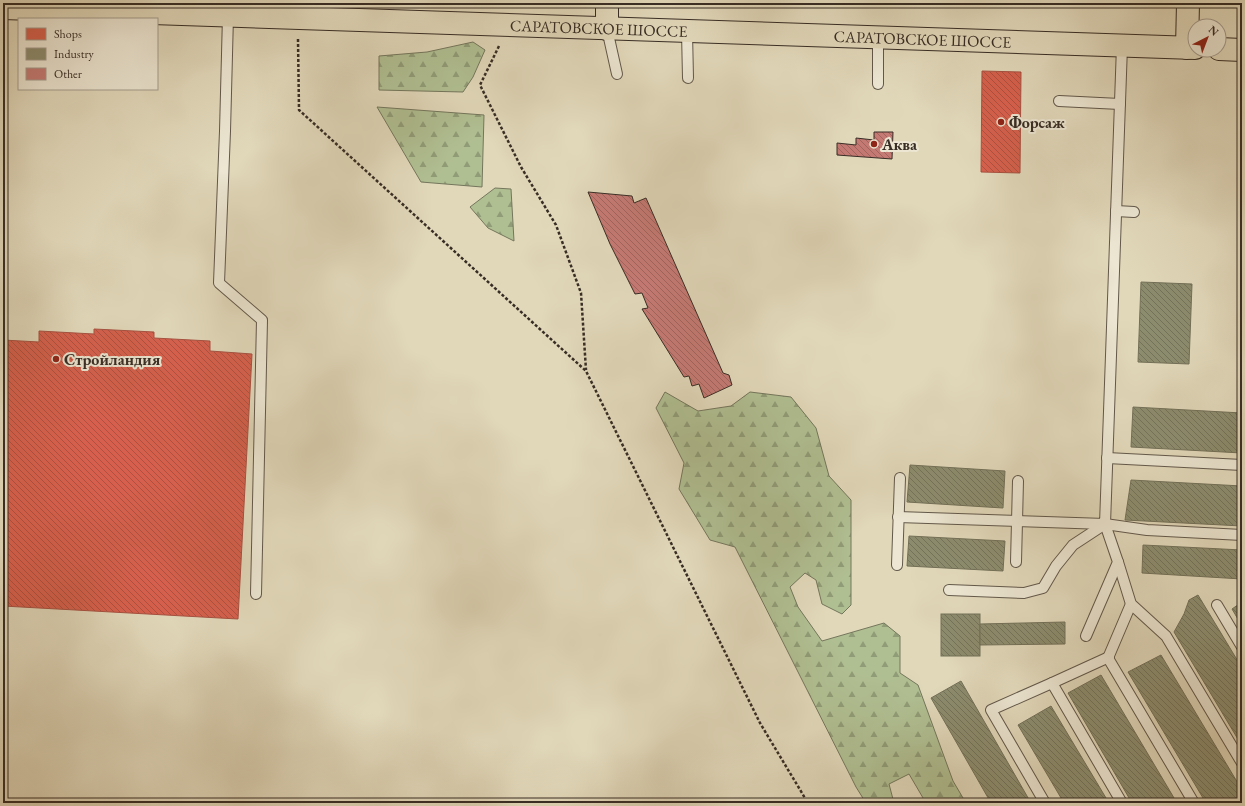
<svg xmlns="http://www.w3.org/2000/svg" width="1245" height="806" font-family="'EB Garamond',serif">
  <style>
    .forest { fill: url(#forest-firs); stroke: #74765c }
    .shops { fill: url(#shops-back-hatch); stroke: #a75141 }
    .industry { fill: url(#industry-back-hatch); stroke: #737058 }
    .building { fill: url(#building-back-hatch); stroke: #382d25 }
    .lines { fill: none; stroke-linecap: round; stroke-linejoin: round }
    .service-casing { stroke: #62584a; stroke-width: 12 }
    .primary-casing { stroke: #382d25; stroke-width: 24 }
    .path { stroke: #382d25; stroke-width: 2.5; stroke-dasharray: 3 2; stroke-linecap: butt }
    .service { stroke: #ece6d2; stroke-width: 10 }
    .primary { stroke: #e1d8ba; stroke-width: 22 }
    .poi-dot { fill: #8f2418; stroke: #ece6d2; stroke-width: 1.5 }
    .labels { text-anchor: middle; stroke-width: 4; stroke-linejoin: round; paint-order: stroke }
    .street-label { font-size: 16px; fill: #382d25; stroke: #ece6d2 }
    .poi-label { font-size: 16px; font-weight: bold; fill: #382d25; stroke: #ece6d2; text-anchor: start }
  </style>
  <defs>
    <pattern id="forest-firs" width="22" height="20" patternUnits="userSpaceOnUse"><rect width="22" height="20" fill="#b0bf92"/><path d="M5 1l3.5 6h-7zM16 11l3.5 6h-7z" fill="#909c77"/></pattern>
    <pattern id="shops-back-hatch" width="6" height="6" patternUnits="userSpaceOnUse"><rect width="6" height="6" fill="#d6604d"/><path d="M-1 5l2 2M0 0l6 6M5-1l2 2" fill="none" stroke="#af5040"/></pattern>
    <pattern id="industry-back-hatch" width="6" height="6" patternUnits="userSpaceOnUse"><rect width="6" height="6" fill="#8c8c6e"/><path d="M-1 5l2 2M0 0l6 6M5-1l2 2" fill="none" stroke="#73735a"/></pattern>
    <pattern id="building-back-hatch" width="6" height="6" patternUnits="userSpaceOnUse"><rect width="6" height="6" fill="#c57a74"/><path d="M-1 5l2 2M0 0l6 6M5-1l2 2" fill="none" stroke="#a1645f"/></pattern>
  </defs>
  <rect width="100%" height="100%" fill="#e1d8ba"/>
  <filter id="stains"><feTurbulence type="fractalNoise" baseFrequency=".005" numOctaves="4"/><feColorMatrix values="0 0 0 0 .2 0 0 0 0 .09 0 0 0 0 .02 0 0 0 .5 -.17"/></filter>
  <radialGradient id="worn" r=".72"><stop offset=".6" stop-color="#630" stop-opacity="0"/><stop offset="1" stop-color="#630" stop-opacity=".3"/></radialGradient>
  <g class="forest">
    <polygon points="473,42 485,50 473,77 463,92 379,90 379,56 427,52"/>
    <polygon points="377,107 484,115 482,187 421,182"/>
    <polygon points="495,188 511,189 514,241 488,228 470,207"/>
    <polygon points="665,392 698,411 731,406 750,392 791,397 816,428 829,476 851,500 851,605 842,614 822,604 816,580 805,573 790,587 798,607 822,641 884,623 900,636 900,673 918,685 953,781 966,803 926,803 909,774 889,784 894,803 866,803 856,787 735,547 710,540 679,489 684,463 656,408"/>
  </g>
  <g class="shops">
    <polygon points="982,71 1021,72 1020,173 981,172"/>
    <polygon points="94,329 154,332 154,338 210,341 210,351 252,354 238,619 3,606 3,340 39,342 39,331 94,334"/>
  </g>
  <g class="industry">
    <polygon points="1141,282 1192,284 1189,364 1138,362"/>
    <polygon points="1133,407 1242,413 1242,453 1131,447"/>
    <polygon points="910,465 1005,471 1003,508 907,502"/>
    <polygon points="1131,480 1242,486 1242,526 1125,520"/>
    <polygon points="909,536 1005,541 1003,571 907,566"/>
    <polygon points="1143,545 1242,550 1242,579 1142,573"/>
    <polygon points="1198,595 1242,668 1242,746 1174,632 1184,614 1189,600"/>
    <polygon points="1242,602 1242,626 1232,609"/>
    <rect x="941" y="614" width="39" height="42"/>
    <polygon points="1065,622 1065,644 980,645 980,624"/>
    <polygon points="1161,655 1242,790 1242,803 1206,803 1128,672"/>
    <polygon points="1101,675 1177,803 1132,803 1068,693"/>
    <polygon points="961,681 1031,803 991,803 931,698"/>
    <polygon points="1051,706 1109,803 1064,803 1018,725"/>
  </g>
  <g class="building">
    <polygon points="874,132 893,132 892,159 837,155 837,143 856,145 856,138 874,140"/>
    <polygon points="588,192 632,196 634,203 646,198 723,373 729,375 732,385 704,398 699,384 692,386 689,376 684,377 642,309 648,308 642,293 635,294 610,244"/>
  </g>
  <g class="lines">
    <defs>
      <g id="service">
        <polyline points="228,16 225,131 219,283 262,320 256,594"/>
        <polyline points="607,29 617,74"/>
        <polyline points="687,32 688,78"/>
        <polyline points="878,38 878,84"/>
        <polyline points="1059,101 1120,104"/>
        <polyline points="1116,211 1134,212"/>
        <polyline points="1107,458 1242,465"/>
        <polyline points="898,517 1105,524 1122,46"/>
        <polyline points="1016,562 1018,481"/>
        <polyline points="1118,562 1131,604 1166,636 1242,763"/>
        <polyline points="897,565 900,478"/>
        <polyline points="949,590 1024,593 1043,588 1056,566 1073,545 1105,524 1147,530 1242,535"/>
        <polyline points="1131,604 1108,658 1194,803"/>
        <polyline points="1217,605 1242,647"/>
        <polyline points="1086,636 1118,562 1105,524"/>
        <polyline points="1109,657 1052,683 1122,803"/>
        <polyline points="1045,803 991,710 1052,683"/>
      </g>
      <g id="primary">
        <path id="s1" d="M 3,8 L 1195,48"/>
        <polyline points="607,29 607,3"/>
        <polyline points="1187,48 1188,3"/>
        <polyline points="1219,49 1242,50"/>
      </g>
    </defs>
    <use href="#service" class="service-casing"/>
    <use href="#primary" class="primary-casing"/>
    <g class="path">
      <polyline points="298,39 299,110 586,371 760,723 808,803"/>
      <polyline points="499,46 480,85 521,167 556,225 581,293 586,370"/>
    </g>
    <use href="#service" class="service"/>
    <use href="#primary" class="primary"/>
  </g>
  <g class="poi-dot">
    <circle cx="1001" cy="122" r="4"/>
    <circle cx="874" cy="144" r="4"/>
    <circle cx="56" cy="359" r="4"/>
  </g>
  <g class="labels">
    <g class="street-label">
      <text dy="6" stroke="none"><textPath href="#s1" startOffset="596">САРАТОВСКОЕ ШОССЕ</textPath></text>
      <text dy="6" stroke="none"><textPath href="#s1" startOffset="920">САРАТОВСКОЕ ШОССЕ</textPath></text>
    </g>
    <g class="poi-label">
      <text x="1009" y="128">Форсаж</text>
      <text x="882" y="150">Аква</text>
      <text x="64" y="365">Стройландия</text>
    </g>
  </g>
  <rect width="1245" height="806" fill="none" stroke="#e1d8ba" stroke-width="16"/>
  <rect x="4" y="4" width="1237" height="798" fill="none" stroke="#382d25" stroke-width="2"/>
  <rect x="8" y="8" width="1229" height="790" fill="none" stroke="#382d25"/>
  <rect x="18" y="18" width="140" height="72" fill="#ece6d2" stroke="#a49c8d"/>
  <rect x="26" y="28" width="20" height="12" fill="#d6604d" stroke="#a49c8d"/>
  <text x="54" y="38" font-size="12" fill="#382d25">Shops</text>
  <rect x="26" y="48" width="20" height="12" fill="#8c8c6e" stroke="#a49c8d"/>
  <text x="54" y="58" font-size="12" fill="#382d25">Industry</text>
  <rect x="26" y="68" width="20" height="12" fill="#c57a74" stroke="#a49c8d"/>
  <text x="54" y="78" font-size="12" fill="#382d25">Other</text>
  <g transform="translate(1207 38) rotate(42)"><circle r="19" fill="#ece6d2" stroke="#a49c8d"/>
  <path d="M0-3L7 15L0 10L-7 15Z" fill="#8f2418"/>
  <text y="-6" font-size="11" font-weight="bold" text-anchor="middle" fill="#382d25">N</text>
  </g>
  <rect width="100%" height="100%" filter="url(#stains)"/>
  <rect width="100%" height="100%" fill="url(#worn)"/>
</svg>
